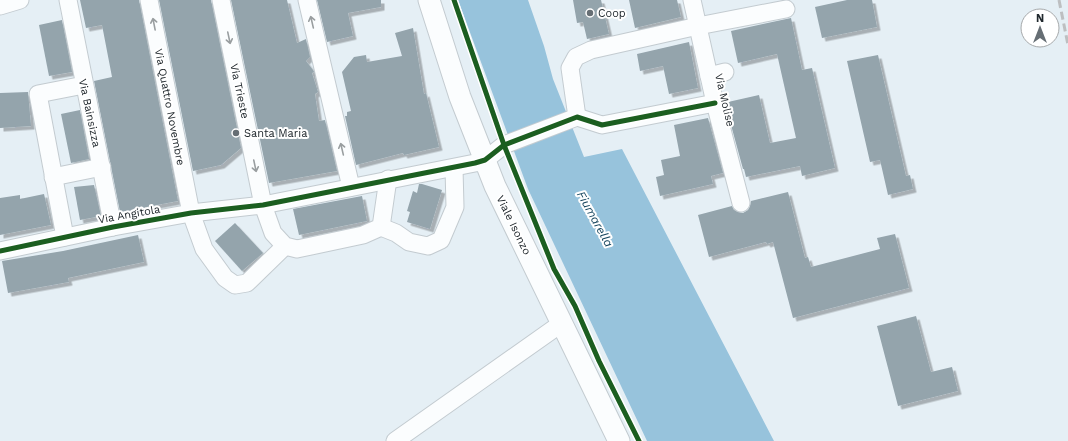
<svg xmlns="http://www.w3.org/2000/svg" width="1068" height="441" font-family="'Work Sans',sans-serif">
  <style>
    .water { fill: #97c3dc }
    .building { fill: #94a4ac; filter: url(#shadow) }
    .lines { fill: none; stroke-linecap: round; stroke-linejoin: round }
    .minor-casing { stroke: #c3cbd0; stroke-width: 19 }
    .tertiary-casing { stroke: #c3cbd0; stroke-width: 23 }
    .minor { stroke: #fbfdfe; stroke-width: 17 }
    .tertiary { stroke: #fbfdfe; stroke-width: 21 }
    .rail { stroke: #bdbfc1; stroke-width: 3; stroke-dasharray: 8 4; stroke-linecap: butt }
    .cycleway-casing { stroke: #fff; stroke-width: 8 }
    .cycleway { stroke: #1b5e20; stroke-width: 5 }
    .oneway { stroke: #999ea0 }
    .poi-dot { fill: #666e74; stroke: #fff; stroke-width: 1.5 }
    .labels { text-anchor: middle; stroke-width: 4; stroke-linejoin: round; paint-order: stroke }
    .poi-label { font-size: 11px; fill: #21292e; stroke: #fff; text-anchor: start }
    .street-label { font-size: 11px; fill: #21292e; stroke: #fff }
    .water-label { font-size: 12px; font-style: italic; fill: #194860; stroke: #fff }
  </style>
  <defs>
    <filter id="shadow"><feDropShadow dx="3.5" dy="3.5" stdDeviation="0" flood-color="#0004"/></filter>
  </defs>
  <rect width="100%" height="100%" fill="#e5eff5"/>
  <polygon class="water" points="458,0 528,0 544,46 553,79 584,157 622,149 774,441 647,441 528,189"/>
  <g class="building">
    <polygon points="80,0 139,0 178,201 120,212 94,81 112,77 102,25 86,28"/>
    <polygon points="159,0 211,0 241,148 221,165 193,171"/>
    <polygon points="231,0 287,0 297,43 306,39 310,57 306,61 313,70 314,72 312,73 318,92 315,94 319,121 325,120 337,171 269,183"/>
    <polygon points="317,0 381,0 381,7 348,13 353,36 327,42"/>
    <polygon points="573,0 601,0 609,34 587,39 583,22 577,23"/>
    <polygon points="629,0 677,0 681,17 635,28"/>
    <polygon points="847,0 872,0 877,27 822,38 815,7"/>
    <polygon points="791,18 802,70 812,68 835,168 802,176 800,166 746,177 744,169 743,169 728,114 730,113 728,102 759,95 770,143 796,138 777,54 738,63 731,31"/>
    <polygon points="62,20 72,72 49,76 39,25"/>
    <polygon points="413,28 424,94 426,93 439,147 404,155 403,153 356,165 345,116 347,116 347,112 351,111 342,72 354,57 366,55 367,62 402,56 395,33"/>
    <polygon points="689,42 698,88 669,94 663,66 640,71 637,54"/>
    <polygon points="878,55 906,176 910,175 913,189 888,195 880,160 870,162 847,61"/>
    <polygon points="28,92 31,126 0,128 0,93"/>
    <polygon points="80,110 89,159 71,163 61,114"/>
    <polygon points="708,118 723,173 711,176 713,184 660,196 656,177 664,175 661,160 680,156 674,125"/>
    <polygon points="419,184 422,184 442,190 430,229 407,222 410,212 407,211 413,191 417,193"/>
    <polygon points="94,185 101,216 80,220 74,187"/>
    <polygon points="788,192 805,258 808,257 811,267 880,249 877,238 895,234 909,288 793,318 773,242 767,244 766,242 709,257 698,215 732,206 734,210 738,212 743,213 748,210 750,206 751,201"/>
    <polygon points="44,194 51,225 0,235 0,198 20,195 20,199"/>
    <polygon points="362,196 367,221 299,235 293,209"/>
    <polygon points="235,223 263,253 242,271 215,241"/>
    <polygon points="138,235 144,262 68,278 69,282 8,293 2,261 63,251"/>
    <polygon points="916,316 931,372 952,367 958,391 898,406 877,326"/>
  </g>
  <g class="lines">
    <defs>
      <g id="minor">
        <polyline points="68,0 113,227"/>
        <polyline points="149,0 191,213 204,249 225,278 235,285 247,283 285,246"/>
        <polyline points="221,0 263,205 273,233 285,246 297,249 363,235 381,227 388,179"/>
        <polyline points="307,0 351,187"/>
        <polyline points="692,0 715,103 741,203"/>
        <polyline points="0,6 20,0"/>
        <polyline points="709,76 725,72"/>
        <polyline points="577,117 570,68 576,57 591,50 698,26 786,9"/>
        <polyline points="53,177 102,167"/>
        <polyline points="381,227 396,233 409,242 428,246 441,240 455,207 454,168"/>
        <polyline points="65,237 38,94 84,85"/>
        <polyline points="0,251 113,227 191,213 263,205 475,163 485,160 504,145 577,117 602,125 715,103"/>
        <polyline points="395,441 562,323"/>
      </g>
      <polyline id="tertiary" points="429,0 460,97 495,186 619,441"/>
    </defs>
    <use href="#minor" class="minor-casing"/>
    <use href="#tertiary" class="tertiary-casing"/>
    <use href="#minor" class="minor"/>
    <use href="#tertiary" class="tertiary"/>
    <polyline class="rail" points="1059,0 1068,45"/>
    <defs>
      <g id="cycleway">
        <polyline points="454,0 504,145 554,269 575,306 599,361 639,441"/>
        <polyline points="0,251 113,227 191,213 263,205 475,163 485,160 504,145 577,117 602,125 715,103"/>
      </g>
    </defs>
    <use href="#cycleway" class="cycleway-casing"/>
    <use href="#cycleway" class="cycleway"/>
  </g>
  <defs><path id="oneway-shaft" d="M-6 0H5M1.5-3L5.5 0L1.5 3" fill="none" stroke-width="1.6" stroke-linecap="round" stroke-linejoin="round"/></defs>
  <g class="oneway">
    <use href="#oneway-shaft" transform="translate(312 22) rotate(-103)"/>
    <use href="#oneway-shaft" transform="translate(154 24) rotate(-101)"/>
    <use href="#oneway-shaft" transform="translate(229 38) rotate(78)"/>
    <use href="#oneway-shaft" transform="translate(342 149) rotate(-103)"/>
    <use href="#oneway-shaft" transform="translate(255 166) rotate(78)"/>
  </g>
  <g class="poi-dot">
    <circle cx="590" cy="13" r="4"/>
    <circle cx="236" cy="133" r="4"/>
  </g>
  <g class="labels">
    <g class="poi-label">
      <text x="598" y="17">Coop</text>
      <text x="244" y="137">Santa Maria</text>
    </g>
    <g class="street-label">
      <text transform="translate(240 91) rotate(78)" y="4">Via Trieste</text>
      <text transform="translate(725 100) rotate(77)" y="4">Via Molise</text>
      <text transform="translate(170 107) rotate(79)" y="4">Via Quattro Novembre</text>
      <text transform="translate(90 113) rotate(78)" y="4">Via Bainsizza</text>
      <text transform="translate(129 214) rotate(-10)" y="4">Via Angitola</text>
      <text transform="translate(514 225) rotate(64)" y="4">Viale Isonzo</text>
    </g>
    <g class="water-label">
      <text transform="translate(595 219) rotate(61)" y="4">Fiumarella</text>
    </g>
  </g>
  <g transform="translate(1040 28)"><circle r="19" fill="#ffffff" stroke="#a6a9ab"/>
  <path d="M0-3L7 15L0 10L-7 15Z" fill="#666e74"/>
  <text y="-6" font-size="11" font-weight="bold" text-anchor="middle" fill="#21292e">N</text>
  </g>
</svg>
